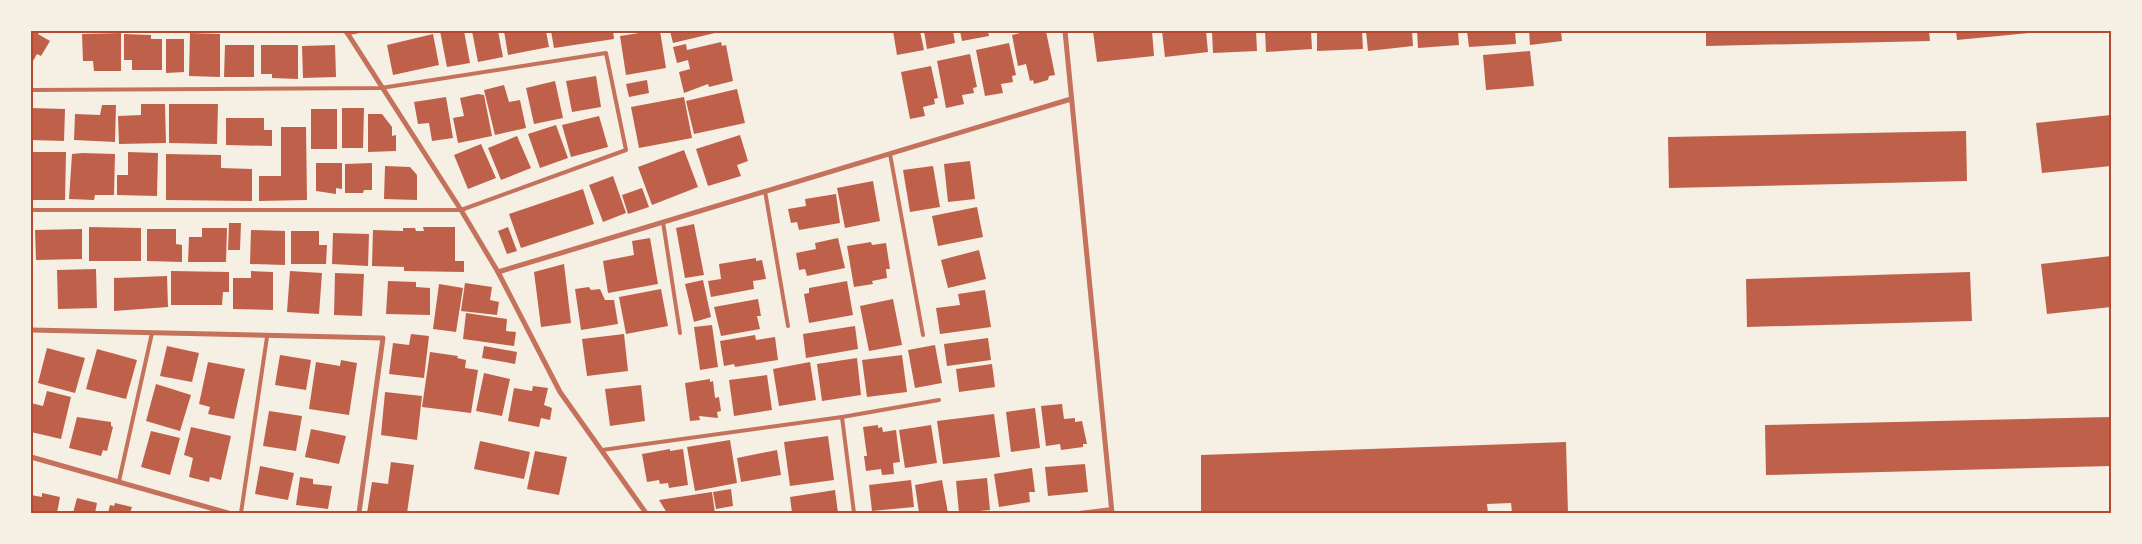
<svg xmlns="http://www.w3.org/2000/svg" width="2142" height="544" font-family="Arial,sans-serif">
  <style>
    .building { fill: #bf614a }
    .lines { fill: none; stroke-linecap: round; stroke-linejoin: round }
    .service { stroke: #c5725c; stroke-width: 4 }
    .minor { stroke: #c5725c; stroke-width: 5 }
    .neatline { fill: none; stroke: #b5482f; stroke-width: 2 }
  </style>
  <rect width="100%" height="100%" fill="#f6efe4"/>
  <g class="building">
    <polygon points="31,31 40,31 38,34 50,41 41,56 37,54 33,61"/>
    <polygon points="440,31 464,31 470,63 447,67"/>
    <polygon points="472,31 498,31 503,57 478,62"/>
    <polygon points="504,31 546,31 549,47 508,55"/>
    <polygon points="551,31 613,31 614,39 554,48"/>
    <polygon points="652,31 660,31 666,68 626,75 620,36"/>
    <polygon points="670,31 718,31 719,32 673,43"/>
    <polygon points="893,31 920,31 924,50 897,55"/>
    <polygon points="924,31 953,31 955,43 927,49"/>
    <polygon points="960,31 988,31 989,36 962,41"/>
    <polygon points="1028,31 1046,31 1055,75 1049,76 1048,80 1034,84 1033,80 1030,81 1026,64 1018,66 1012,35"/>
    <polygon points="1093,31 1152,31 1154,56 1097,62"/>
    <polygon points="1162,31 1206,31 1208,52 1165,57"/>
    <polygon points="1212,31 1256,31 1257,51 1213,53"/>
    <polygon points="1265,31 1311,31 1312,49 1266,52"/>
    <polygon points="1317,31 1362,31 1363,49 1317,51"/>
    <polygon points="1366,31 1412,31 1413,46 1368,51"/>
    <polygon points="1417,31 1458,31 1459,45 1418,48"/>
    <polygon points="1467,31 1515,31 1516,44 1469,47"/>
    <polygon points="1529,31 1561,31 1562,41 1530,45"/>
    <polygon points="1706,31 1929,31 1930,41 1706,46"/>
    <polygon points="1956,31 2029,31 2029,33 1957,40"/>
    <polygon points="121,33 121,71 94,71 93,61 83,61 82,34"/>
    <polygon points="190,33 220,34 220,77 189,76"/>
    <polygon points="124,34 151,35 151,39 162,39 162,70 132,70 132,60 124,60"/>
    <polygon points="433,34 439,65 393,75 387,45"/>
    <polygon points="166,39 184,39 184,72 166,73"/>
    <polygon points="721,42 722,46 726,45 733,81 709,87 708,84 684,93 679,72 690,69 688,60 677,63 673,47 686,44 687,50"/>
    <polygon points="1009,43 1016,75 1012,76 1013,82 1001,84 1003,93 985,96 976,50"/>
    <polygon points="225,45 254,45 254,77 224,77"/>
    <polygon points="261,45 298,45 298,79 272,78 272,74 261,74"/>
    <polygon points="335,45 336,77 303,78 302,46"/>
    <polygon points="1530,51 1534,86 1486,90 1483,55"/>
    <polygon points="970,54 977,87 973,88 974,93 962,95 964,104 946,108 937,61"/>
    <polygon points="931,66 938,98 934,99 935,104 923,107 925,116 910,119 901,72"/>
    <polygon points="596,76 601,107 572,112 566,81"/>
    <polygon points="647,80 649,93 629,97 626,84"/>
    <polygon points="555,81 563,118 534,124 526,88"/>
    <polygon points="504,85 509,102 520,100 526,128 495,135 484,90"/>
    <polygon points="737,89 745,123 694,134 686,101"/>
    <polygon points="478,94 484,95 492,136 458,143 453,118 464,116 460,98"/>
    <polygon points="446,97 453,138 432,141 429,123 418,124 414,102"/>
    <polygon points="684,97 692,138 639,148 631,107"/>
    <polygon points="141,104 165,104 166,143 119,144 118,116 141,115"/>
    <polygon points="169,104 218,104 217,144 169,143"/>
    <polygon points="102,105 116,105 115,142 74,140 75,114 100,115"/>
    <polygon points="31,108 65,109 64,141 31,140"/>
    <polygon points="342,108 364,108 363,148 342,148"/>
    <rect x="311" y="109" width="26" height="40"/>
    <polygon points="368,114 382,114 392,127 392,136 396,135 396,151 368,152"/>
    <polygon points="2111,115 2111,166 2042,173 2036,123"/>
    <polygon points="599,116 608,147 571,157 562,125"/>
    <polygon points="226,118 264,118 264,130 272,130 272,146 226,145"/>
    <polygon points="556,125 568,158 540,168 528,134"/>
    <polygon points="281,127 306,127 307,200 259,201 259,176 281,176"/>
    <polygon points="1966,131 1967,181 1669,188 1668,137"/>
    <polygon points="740,135 748,161 737,165 741,176 708,186 696,149"/>
    <polygon points="517,136 531,168 501,180 488,148"/>
    <polygon points="481,144 496,178 468,189 454,155"/>
    <polygon points="684,150 698,187 652,205 638,167"/>
    <polygon points="31,152 66,152 65,200 31,200"/>
    <polygon points="128,152 158,153 157,196 117,195 117,175 128,175"/>
    <polygon points="82,153 115,154 114,195 95,195 94,200 69,199 72,154"/>
    <polygon points="166,154 221,155 221,168 252,169 252,201 166,200"/>
    <polygon points="970,161 975,199 948,202 944,164"/>
    <polygon points="316,163 342,163 342,189 336,188 336,194 316,191"/>
    <polygon points="372,163 372,190 364,190 363,193 345,193 345,164"/>
    <polygon points="385,166 410,167 417,175 417,200 384,199"/>
    <polygon points="933,166 940,207 910,212 903,170"/>
    <polygon points="613,176 626,213 603,222 589,185"/>
    <polygon points="873,181 880,221 845,228 837,188"/>
    <polygon points="642,188 649,207 628,214 622,195"/>
    <polygon points="583,189 594,224 521,248 509,214"/>
    <polygon points="836,194 840,223 799,230 797,222 791,223 788,209 806,206 805,199"/>
    <polygon points="977,207 983,237 938,246 932,216"/>
    <polygon points="229,223 241,223 240,250 228,250"/>
    <polygon points="694,224 704,275 685,278 676,228"/>
    <polygon points="89,227 141,228 141,261 89,261"/>
    <polygon points="423,227 455,227 455,261 464,261 464,272 404,271 404,267 372,266 373,230 403,231 403,228 415,228 416,231 424,231"/>
    <polygon points="508,227 517,251 507,254 498,231"/>
    <polygon points="202,228 227,228 226,262 188,262 189,237 202,237"/>
    <polygon points="82,229 82,259 36,260 35,230"/>
    <polygon points="147,229 176,229 176,244 182,245 182,262 147,261"/>
    <polygon points="251,230 285,231 285,265 250,264"/>
    <polygon points="291,231 319,231 319,245 327,245 326,264 291,264"/>
    <polygon points="333,233 369,234 368,266 332,264"/>
    <polygon points="650,238 658,284 608,293 603,261 634,255 632,241"/>
    <polygon points="838,238 845,268 807,276 805,269 799,270 796,253 816,249 815,243"/>
    <polygon points="871,242 872,245 886,243 890,269 886,269 887,278 872,281 873,284 854,287 847,246"/>
    <polygon points="979,250 986,279 948,288 941,260"/>
    <polygon points="2111,256 2111,307 2047,314 2041,264"/>
    <polygon points="756,258 756,261 762,260 766,279 753,281 754,289 711,297 708,281 721,279 719,264"/>
    <polygon points="564,264 571,323 541,327 534,272"/>
    <polygon points="96,269 97,308 58,309 57,270"/>
    <polygon points="171,271 229,272 229,292 223,292 222,305 171,305"/>
    <polygon points="251,271 273,272 273,310 233,309 233,278 251,278"/>
    <polygon points="290,271 322,273 319,314 287,312"/>
    <polygon points="1970,272 1972,321 1747,327 1746,279"/>
    <polygon points="335,273 364,274 362,316 334,315"/>
    <polygon points="167,276 168,307 114,311 114,278"/>
    <polygon points="703,280 711,317 694,322 685,284"/>
    <polygon points="388,281 416,282 416,287 430,288 430,315 386,314"/>
    <polygon points="847,281 853,315 809,323 804,294 809,293 809,288"/>
    <polygon points="465,283 492,287 490,300 499,302 497,315 461,311"/>
    <polygon points="439,284 463,288 456,332 433,329"/>
    <polygon points="589,287 591,290 600,289 605,300 614,300 618,324 581,330 575,289"/>
    <polygon points="661,289 668,326 626,334 619,297"/>
    <polygon points="985,290 991,327 940,334 936,308 960,305 958,294"/>
    <polygon points="758,299 761,316 757,316 760,329 721,336 714,307"/>
    <polygon points="893,299 902,345 869,351 860,306"/>
    <polygon points="466,313 507,319 506,331 516,332 514,346 463,339"/>
    <polygon points="712,325 718,367 700,370 694,327"/>
    <polygon points="855,326 858,349 806,358 803,334"/>
    <polygon points="411,334 429,336 424,378 389,374 393,343 409,345"/>
    <polygon points="624,334 628,371 587,376 582,339"/>
    <polygon points="755,335 756,340 775,337 778,360 735,367 734,364 724,366 720,341"/>
    <polygon points="988,338 991,360 947,366 944,344"/>
    <polygon points="935,345 942,383 915,388 908,350"/>
    <polygon points="167,346 199,353 192,382 160,376"/>
    <polygon points="484,346 517,352 515,364 482,358"/>
    <polygon points="47,348 85,358 75,393 38,383"/>
    <polygon points="97,349 137,360 126,399 86,389"/>
    <polygon points="430,352 458,356 457,358 466,360 465,368 478,370 471,413 422,407"/>
    <polygon points="280,355 311,360 306,390 275,385"/>
    <polygon points="902,355 907,392 867,397 862,360"/>
    <polygon points="857,358 861,395 822,401 817,364"/>
    <polygon points="341,360 357,363 349,415 309,409 316,362 340,366"/>
    <polygon points="208,362 245,369 234,419 208,414 210,407 199,404"/>
    <polygon points="810,362 816,400 779,406 773,369"/>
    <polygon points="992,364 995,387 959,392 956,369"/>
    <polygon points="484,373 510,379 502,416 476,411"/>
    <polygon points="767,375 772,410 734,416 729,380"/>
    <polygon points="710,379 710,382 713,381 715,398 719,397 721,411 717,412 718,418 699,416 700,420 690,421 685,383"/>
    <polygon points="156,384 191,395 180,431 146,421"/>
    <polygon points="641,385 645,421 610,426 605,389"/>
    <polygon points="533,386 548,388 544,405 552,408 550,420 541,418 539,427 508,421 514,388 532,391"/>
    <polygon points="47,391 71,397 61,439 31,432 31,403 43,406"/>
    <polygon points="385,392 422,396 417,440 381,435"/>
    <polygon points="1062,404 1064,419 1075,418 1075,422 1082,421 1087,444 1083,444 1083,447 1061,450 1060,444 1046,446 1041,406"/>
    <polygon points="1035,408 1040,448 1011,452 1006,412"/>
    <polygon points="269,411 302,416 296,451 263,446"/>
    <polygon points="994,414 1000,457 943,464 937,421"/>
    <polygon points="77,417 111,422 111,426 113,427 107,451 103,450 101,456 69,448"/>
    <polygon points="2111,417 2111,466 1766,475 1765,425"/>
    <polygon points="878,425 878,428 882,427 883,432 896,430 900,462 893,463 894,474 882,475 881,469 866,471 864,456 867,456 863,427"/>
    <polygon points="931,425 937,463 905,468 899,430"/>
    <polygon points="191,427 231,436 221,480 210,477 209,482 189,477 193,458 184,455"/>
    <polygon points="311,429 346,436 339,464 305,457"/>
    <polygon points="151,431 180,438 170,475 141,467"/>
    <polygon points="828,436 834,480 790,486 784,442"/>
    <polygon points="730,440 737,483 695,491 687,447"/>
    <polygon points="480,441 530,452 524,479 474,469"/>
    <polygon points="1566,442 1568,513 1512,513 1511,503 1487,504 1488,513 1201,513 1201,455"/>
    <polygon points="670,449 670,451 683,449 688,485 669,488 668,483 660,484 659,480 647,482 642,454"/>
    <polygon points="777,450 781,475 741,482 737,458"/>
    <polygon points="535,451 567,457 559,495 527,489"/>
    <polygon points="391,462 414,465 407,513 367,513 372,482 388,484"/>
    <polygon points="1085,464 1088,492 1048,496 1045,467"/>
    <polygon points="260,466 294,473 288,500 255,494"/>
    <polygon points="1032,468 1035,492 1029,492 1030,502 999,507 994,474"/>
    <polygon points="300,477 313,479 313,484 332,486 328,509 296,505"/>
    <polygon points="987,478 990,510 959,513 956,481"/>
    <polygon points="911,480 914,507 872,511 869,485"/>
    <polygon points="942,480 948,513 919,513 915,485"/>
    <polygon points="731,489 733,506 716,509 713,492"/>
    <polygon points="835,490 838,513 792,513 790,497"/>
    <polygon points="712,492 715,513 667,513 659,500"/>
    <polygon points="42,493 60,497 57,513 31,513 31,495 42,497"/>
    <polygon points="77,498 97,503 95,513 73,513"/>
    <polygon points="115,503 132,507 130,513 108,513 110,505 114,506"/>
  </g>
  <g class="lines">
    <g class="service">
      <polyline points="31,90 381,88 606,53 626,150 461,210 31,210"/>
      <polyline points="890,154 923,335"/>
      <polyline points="765,191 788,326"/>
      <polyline points="663,222 680,333"/>
      <polyline points="842,417 939,400"/>
      <polyline points="602,450 842,417 854,513"/>
      <polyline points="119,481 152,333"/>
      <polyline points="241,513 267,337"/>
      <polyline points="1079,513 1112,509"/>
    </g>
    <g class="minor">
      <polyline points="346,31 461,210 498,272 560,392 646,513"/>
      <polyline points="1065,31 1112,513"/>
      <polyline points="347,33 357,31"/>
      <polyline points="498,272 1071,99"/>
      <polyline points="31,330 383,338 359,513"/>
      <polyline points="31,457 228,513"/>
    </g>
  </g>
  <rect width="2142" height="544" fill="none" stroke="#f6efe4" stroke-width="65"/>
  <rect x="32" y="32" width="2078" height="480" class="neatline"/>
</svg>
